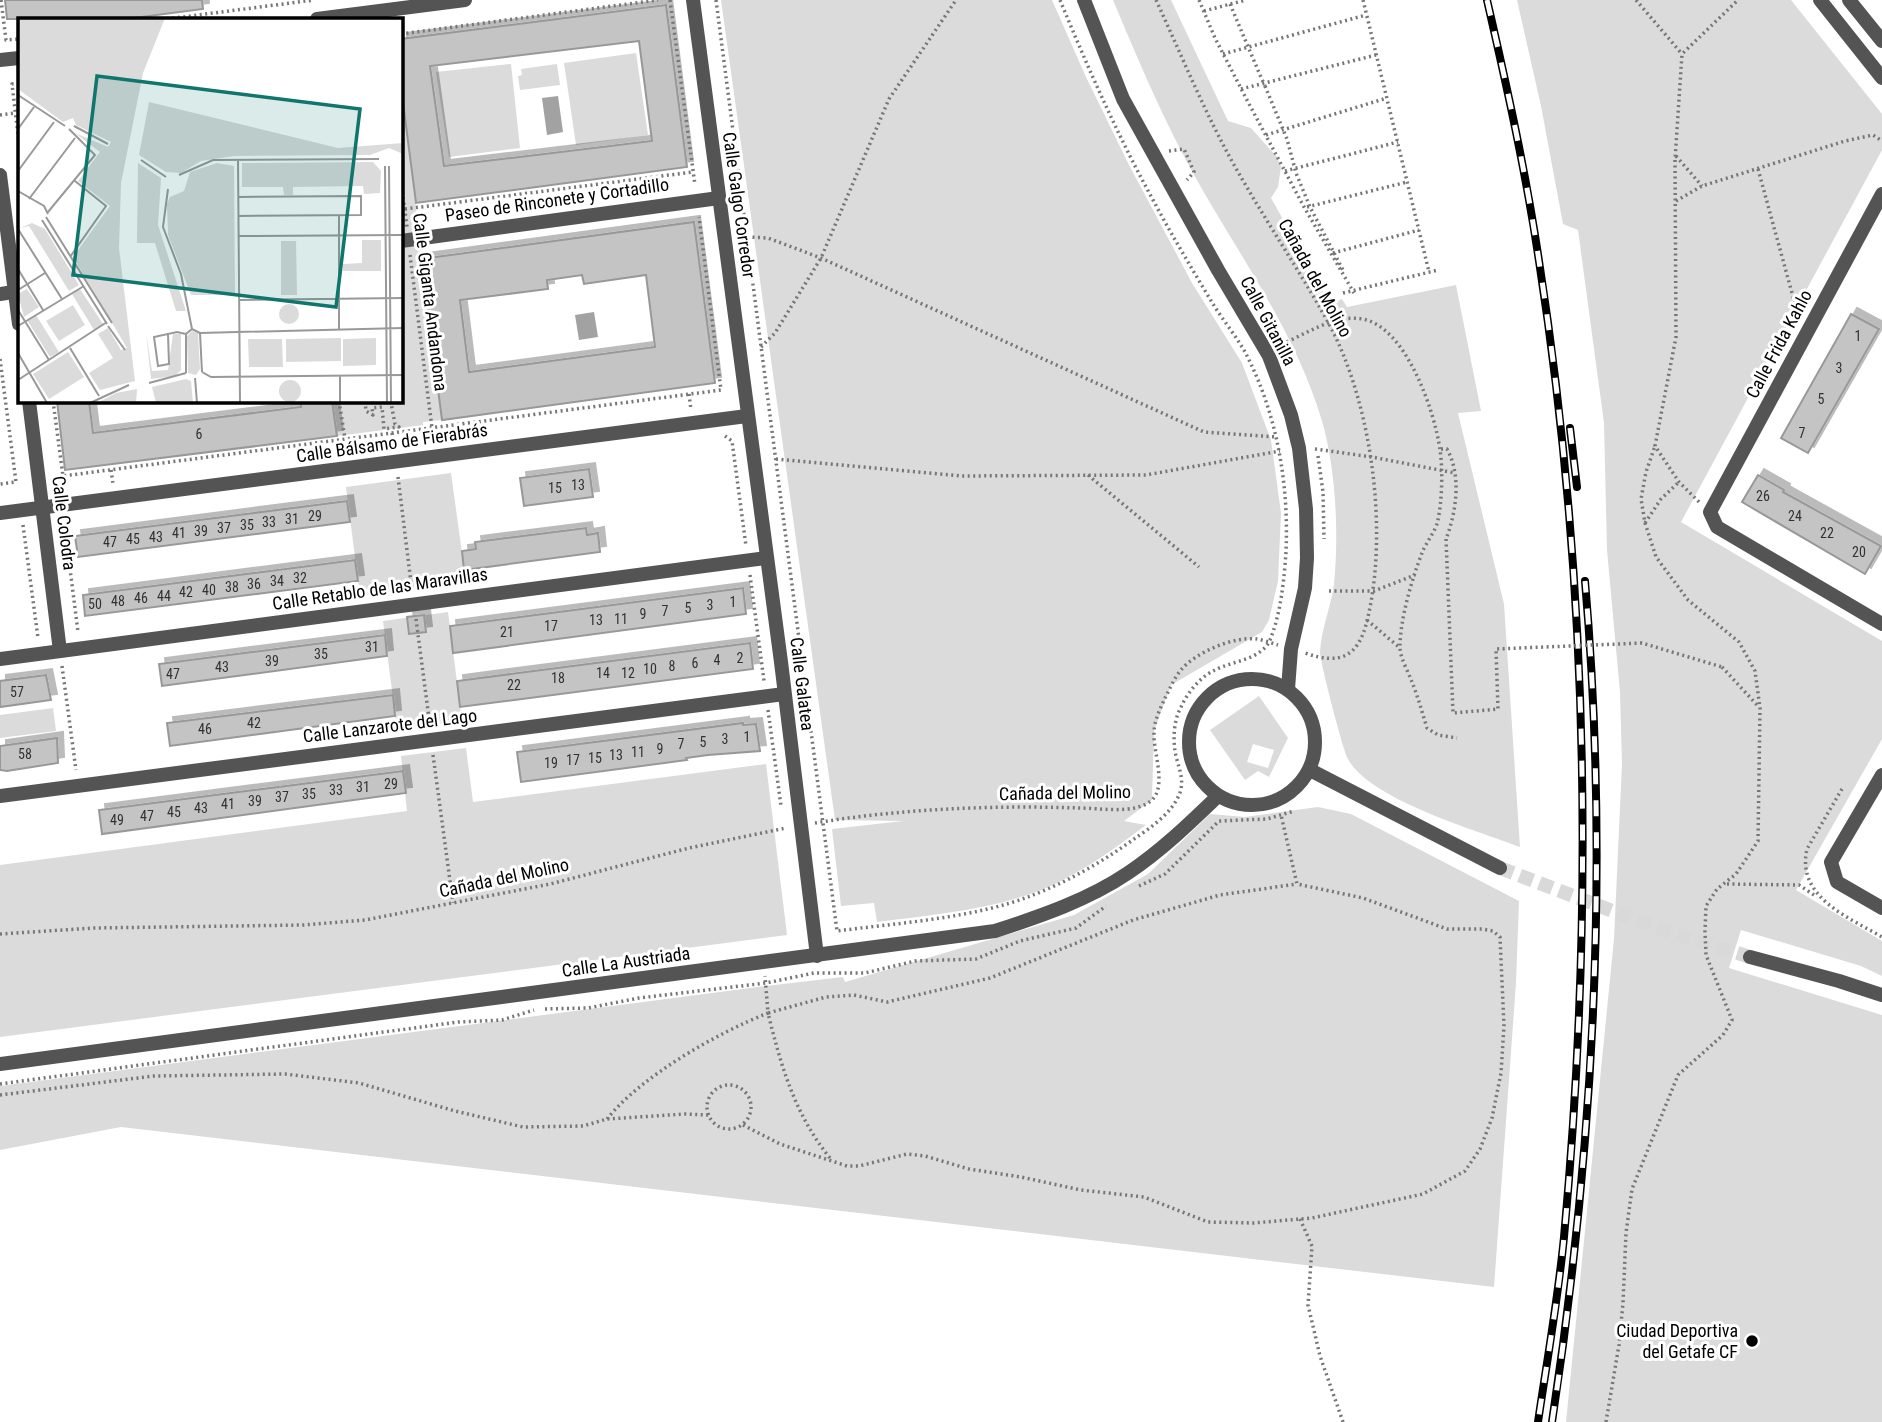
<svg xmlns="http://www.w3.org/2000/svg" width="1882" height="1422" font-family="'Roboto Condensed',sans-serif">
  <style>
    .green { fill: #dbdbdb; fill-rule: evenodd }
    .water { fill: #a2a2a2 }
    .building { fill: #c4c4c4; stroke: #989898; stroke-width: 2; fill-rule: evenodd; filter: url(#shadow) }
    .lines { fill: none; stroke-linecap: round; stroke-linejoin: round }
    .minor-tunnel { stroke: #d9d9d9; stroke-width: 14; stroke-dasharray: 14 7; stroke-linecap: butt }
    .path { stroke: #767676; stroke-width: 3.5; stroke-dasharray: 2 3.5; stroke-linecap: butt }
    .pedestrian { stroke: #545454; stroke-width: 14 }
    .minor { stroke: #545454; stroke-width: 14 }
    .rail-casing { stroke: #000; stroke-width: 8 }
    .rail { stroke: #fff; stroke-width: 5; stroke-dasharray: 16; stroke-linecap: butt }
    .path-bridge { stroke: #767676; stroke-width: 3.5; stroke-dasharray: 2 3.5; stroke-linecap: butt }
    .poi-dot { fill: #000; stroke: #fff; stroke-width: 2.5 }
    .labels { text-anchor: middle; stroke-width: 6; stroke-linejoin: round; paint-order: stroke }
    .number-label { font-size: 14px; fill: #313131 }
    .street-label { font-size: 18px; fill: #000; stroke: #fff }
    .poi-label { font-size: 18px; fill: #000; stroke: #fff; text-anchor: end }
    .inset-road { fill: none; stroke: #999; stroke-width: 2 }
    .view { fill: #0f766e; fill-opacity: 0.15; stroke: #0f766e; stroke-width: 3.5 }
    .inset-edge { fill: none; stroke: #000; stroke-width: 3.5 }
  </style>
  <defs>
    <filter id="shadow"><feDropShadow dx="6" dy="-6" stdDeviation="0" flood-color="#0004"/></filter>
  </defs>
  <rect width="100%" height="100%" fill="#fff"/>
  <g class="green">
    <path d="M 721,0 L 1052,0 L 1086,77 L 1129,165 L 1192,283 L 1242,363 L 1271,440 L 1281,513 L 1278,581 L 1269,620 L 1262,632 L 1171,685 L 1154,731 L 1152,800 L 1124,821 L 1146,825 C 1113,850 1080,874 1041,890 C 991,910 931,915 877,922 L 874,903 L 841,906 L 832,829 L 903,821 L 835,820 Z"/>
    <path d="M 1113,0 L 1171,0 L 1228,121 L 1251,128 L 1277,157 L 1281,167 L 1278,187 L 1271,198 L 1330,303 L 1342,299 L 1347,307 L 1456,285 L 1481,411 L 1458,413 L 1504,604 L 1520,847 C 1476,830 1370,800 1348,759 C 1343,750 1320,662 1320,652 C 1321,629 1331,607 1334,584 C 1339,535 1336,469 1322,421 C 1296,334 1243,261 1198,182 C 1165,124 1139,62 1113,0 Z"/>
    <polygon points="1517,0 1791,0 1882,114 1882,150 1681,522 1882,641 1882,739 1796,890 1882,941 1882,976 1861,966 1741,930 1729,968 1882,1015 1882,1422 1566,1422 1614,939 1622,764 1620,692 1607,550 1604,423 1578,230 1563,224 1541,106"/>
    <polygon points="636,53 648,135 576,145 564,63"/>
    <polygon points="511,64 520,148 449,157 436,72"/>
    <polygon points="557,64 560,85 520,90 518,76 522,75 521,69"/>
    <polygon points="401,87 442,420 423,422 423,425 337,436 332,401 401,401"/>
    <polygon points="451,473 466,582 360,596 346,487"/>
    <polygon points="448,612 462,721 397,729 383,621"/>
    <path d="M 1259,696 L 1288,738 L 1269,777 L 1258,771 L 1245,780 L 1210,730 ZM 1253,744 L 1274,750 L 1268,768 L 1247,762 Z"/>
    <polygon points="53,708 56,731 0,738 0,715"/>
    <polygon points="466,748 473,802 766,764 787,935 0,1037 0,865 407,811 401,756"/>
    <polygon points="1318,807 1351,814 1519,901 1516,983 1494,1287 121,1127 0,1150 0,1086 758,987 843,977 845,982 1074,915 1148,874 1210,814 1245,817"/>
  </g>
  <g class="water">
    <polygon points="558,96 563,132 547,135 542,98"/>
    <polygon points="594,312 598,337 579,340 575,315"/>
  </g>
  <g class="building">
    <polygon points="5,0 202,0 203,9 126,19 7,19"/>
    <path d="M 666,5 L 687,167 L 416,203 L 401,87 L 401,39 ZM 639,41 L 652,141 L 444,166 L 430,66 Z"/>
    <path d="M 694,222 L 715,383 L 442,420 L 421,259 ZM 582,275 L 584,284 L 646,275 L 655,347 L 469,372 L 460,300 L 548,289 L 547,280 Z"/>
    <polygon points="1851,314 1879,329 1808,453 1781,438"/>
    <polygon points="57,401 89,401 93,433 301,407 300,401 332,401 337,436 65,470"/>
    <polygon points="589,469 593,497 524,506 520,478"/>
    <polygon points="1758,475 1784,490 1783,492 1881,546 1865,574 1742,502"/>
    <polygon points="347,501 350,522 78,557 75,536"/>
    <polygon points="586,528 587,535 598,533 600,552 464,570 462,551 476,549 475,542"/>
    <polygon points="355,560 358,581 85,616 83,595"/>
    <polygon points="743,588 746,614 453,653 450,626"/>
    <polygon points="424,615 426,632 409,634 407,617"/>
    <polygon points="385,635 387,656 162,686 159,664"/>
    <polygon points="750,643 753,669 460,707 457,681"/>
    <polygon points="46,675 51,700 0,707 0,681"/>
    <polygon points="393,695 395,716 170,746 167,723"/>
    <polygon points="743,723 743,725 756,724 760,751 708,755 686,758 687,760 521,782 517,752"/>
    <polygon points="57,738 58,763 7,771 0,770 0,746"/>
    <polygon points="403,771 406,793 102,834 99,810"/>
  </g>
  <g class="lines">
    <polyline class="minor-tunnel" points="1500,868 1652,926 1750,957"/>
    <g class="path">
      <polyline points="1,0 6,40 19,39"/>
      <polyline points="670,0 695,185"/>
      <path d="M 716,0 L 837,931 C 898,923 976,918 1033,895 C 1069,881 1102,862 1134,839 C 1150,828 1171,814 1179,795 C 1186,780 1177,765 1175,751 C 1173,736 1174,720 1181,707 C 1188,692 1200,677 1215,670 C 1232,661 1261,660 1270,640 C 1281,613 1284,580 1286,552 C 1289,484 1277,413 1245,352 C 1236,336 1223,320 1213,304 C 1192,269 1171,234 1152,198 C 1117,134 1088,68 1060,0"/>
      <path d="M 1156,0 C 1181,54 1204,111 1233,163 C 1263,217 1298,268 1328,322 C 1372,403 1389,532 1367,621 C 1358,658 1339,665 1305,653"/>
      <polyline points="1199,0 1215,38 1248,102 1304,207 1354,293"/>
      <polyline points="1363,0 1429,272"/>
      <polyline points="1636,0 1682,54"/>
      <polyline points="1230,4 1260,75"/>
      <polyline points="1204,11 1246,0"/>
      <polyline points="167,19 314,0"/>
      <polyline points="401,34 658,0"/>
      <polyline points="1223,54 1366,15"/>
      <polyline points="19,83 12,84 19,143"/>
      <polyline points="1265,86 1287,139 1296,173 1310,207 1344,272"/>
      <polyline points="1241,89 1376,55"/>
      <polyline points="0,115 15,113"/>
      <polyline points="1266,135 1387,98"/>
      <polyline points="1169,151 1184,149 1194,172 1187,180"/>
      <polyline points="1676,156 1702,186"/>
      <polyline points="1758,169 1798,315"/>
      <polyline points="1285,171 1398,142"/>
      <polyline points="401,181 407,227"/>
      <polyline points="1676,201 1702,186 1845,141 1873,135 1882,141"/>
      <polyline points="1307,207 1407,182"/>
      <polyline points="405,209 693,172"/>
      <polyline points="747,237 768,238 821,258 1204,432 1276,437"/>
      <polyline points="1333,253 1419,230"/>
      <polyline points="410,255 432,428"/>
      <polyline points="1343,293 1438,270"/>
      <path d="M 1282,344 C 1306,334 1335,314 1362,319 C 1406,326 1435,412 1440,450 C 1443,469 1442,501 1438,520 C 1436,531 1426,542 1422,553 C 1412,579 1400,619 1400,647 C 1400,658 1408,671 1412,682 C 1418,697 1422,712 1427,728 L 1438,735 L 1457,738"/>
      <polyline points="761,347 775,333 821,258 889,99 956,0"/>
      <polyline points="0,359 16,482 0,484"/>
      <polyline points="689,394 691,410"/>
      <polyline points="53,401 63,476 721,390 699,217"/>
      <polyline points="339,401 345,439"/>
      <polyline points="365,401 366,411 373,415 372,408 382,407 384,429 399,427 395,424 391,403 386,401"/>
      <polyline points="392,433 394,448"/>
      <polyline points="725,436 732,441 746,546"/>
      <polyline points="1315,449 1372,457 1455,473"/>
      <path d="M 1441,449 L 1447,449 C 1462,476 1456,513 1446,539"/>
      <polyline points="1318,456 1323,492 1324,539"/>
      <polyline points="776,459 961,476 1146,475 1280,451"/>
      <polyline points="111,470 113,484"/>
      <polyline points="1088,475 1199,567"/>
      <polyline points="398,477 412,591"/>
      <polyline points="1699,502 1679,482 1655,446 1676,337 1675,160 1682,54 1738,0"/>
      <polyline points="66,520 64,521 78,632"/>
      <polyline points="1645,523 1661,499 1679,482"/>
      <polyline points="23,525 38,638"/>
      <polyline points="750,575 764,681"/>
      <polyline points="1329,591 1374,591 1415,575"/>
      <polyline points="416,619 430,726"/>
      <polyline points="1367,620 1400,648"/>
      <polyline points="62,666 76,770"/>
      <polyline points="1722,667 1758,706"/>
      <polyline points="768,710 781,806"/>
      <polyline points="433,755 453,903"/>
      <path d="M 1842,789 L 1807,849 C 1796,897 1848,917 1882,937"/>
      <path d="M 815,823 C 899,809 993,805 1079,808 C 1100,808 1135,815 1152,800 C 1167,785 1153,752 1154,733 C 1154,721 1160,709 1165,698 C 1170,689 1174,678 1181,670 C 1196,652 1234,636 1257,639 C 1264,640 1271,643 1278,645"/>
      <polyline points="1727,884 1799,885 1817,897"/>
      <polyline points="1139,886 1165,874 1219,821 1267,819 1294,811"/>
      <polyline points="0,934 94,928 303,925 365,920 550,884 689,848 786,828"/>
      <polyline points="545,1009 588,1008 639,998 766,983 814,973 865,973 915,961 976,959 1020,941 1076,928 1106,906"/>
      <polyline points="0,1084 458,1022 502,1020 534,1010"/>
      <circle cx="729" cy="1107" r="22"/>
      <polyline points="0,1095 154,1076 285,1074 359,1083 455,1111 523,1127 583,1126 607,1119 685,1114 708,1115"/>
      <path d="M 607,1119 C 640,1077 717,1033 768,1013 L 765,976"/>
      <polyline points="743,1125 780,1144 847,1166 859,1166 907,1154 925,1156 969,1169 1021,1177 1081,1190 1144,1197 1208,1222 1253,1223 1312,1218 1423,1194 1465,1171 1480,1149 1492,1118 1501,1073 1504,1026 1500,937 1493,931 1482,929 1447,929 1363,898 1297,884 1281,815"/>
      <path d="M 830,1158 C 795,1115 781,1066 768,1013 L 826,997 L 854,995 L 887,1002 L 990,978 L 1133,920 L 1220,895 L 1297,884"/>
      <polyline points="1300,1219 1312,1246 1308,1305 1320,1356 1343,1422"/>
      <polyline points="1606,1422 1619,1345 1623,1303 1626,1233 1632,1189 1678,1075 1723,1035 1732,1020 1706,955 1705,931 1706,906 1717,889 1736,874 1758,841 1760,708 1755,671 1739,642 1688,600 1656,557 1645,523 1641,499 1646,472 1655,446"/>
    </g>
    <g class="pedestrian">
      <polyline points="401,241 719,198"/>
      <polyline points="0,294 19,291"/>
    </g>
    <g class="minor">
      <polyline points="693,0 781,662 817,956"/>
      <polyline points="1084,0 1123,99 1218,270 1269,356 1291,415 1299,448 1306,509 1307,558 1305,588 1291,649 1288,689"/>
      <polyline points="1820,0 1882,78"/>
      <polyline points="1849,0 1882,41"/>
      <polyline points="317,19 465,0"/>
      <polyline points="0,60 19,58"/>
      <polyline points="0,175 19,324"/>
      <polyline points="1882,194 1710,512 1717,527 1882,624"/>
      <polyline points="29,401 60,651"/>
      <polyline points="0,513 747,416"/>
      <polyline points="0,659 766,558"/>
      <circle cx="1252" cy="742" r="63"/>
      <polyline points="1310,770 1500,868"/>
      <polyline points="1882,775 1831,862 1837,882 1882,908"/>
      <polyline points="0,796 784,694"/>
      <polyline points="1750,957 1839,981 1882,995"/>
      <path d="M 0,1064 L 995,931 C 1041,916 1088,900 1128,873 C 1161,851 1190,823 1218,796"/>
    </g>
    <defs>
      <g id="rail">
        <path d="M 1487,0 C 1507,87 1526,173 1539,261 C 1589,584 1594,912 1564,1237 C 1558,1299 1547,1361 1538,1422"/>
        <polyline points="1570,428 1577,487"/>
        <path d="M 1552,1422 C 1594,1146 1609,859 1585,581"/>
      </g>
    </defs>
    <use href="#rail" class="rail-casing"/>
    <use href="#rail" class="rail"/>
    <g class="path-bridge">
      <polyline points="1260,75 1265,86"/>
      <polyline points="1446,539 1453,713 1498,709 1496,649 1642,643 1722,667"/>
    </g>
  </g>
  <circle class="poi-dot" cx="1752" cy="1341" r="7"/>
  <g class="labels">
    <g class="number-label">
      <text x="1858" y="341">1</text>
      <text x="1839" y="373">3</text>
      <text x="1821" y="404">5</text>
      <text x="1802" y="438">7</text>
      <text x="199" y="439">6</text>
      <text x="578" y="490">13</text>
      <text x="555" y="493">15</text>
      <text x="1763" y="501">26</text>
      <text x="315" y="521">29</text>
      <text x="1795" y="521">24</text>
      <text x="292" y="524">31</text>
      <text x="269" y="527">33</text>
      <text x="247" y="530">35</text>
      <text x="224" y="533">37</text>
      <text x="201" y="536">39</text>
      <text x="179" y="538">41</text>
      <text x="1827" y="538">22</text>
      <text x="156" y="542">43</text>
      <text x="133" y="544">45</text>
      <text x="110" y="547">47</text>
      <text x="1859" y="557">20</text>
      <text x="300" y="583">32</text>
      <text x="277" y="586">34</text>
      <text x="254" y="589">36</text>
      <text x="232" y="592">38</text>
      <text x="209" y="595">40</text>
      <text x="186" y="597">42</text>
      <text x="164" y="601">44</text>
      <text x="141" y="603">46</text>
      <text x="118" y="606">48</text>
      <text x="733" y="607">1</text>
      <text x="95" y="609">50</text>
      <text x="710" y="610">3</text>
      <text x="688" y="613">5</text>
      <text x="665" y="616">7</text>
      <text x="643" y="619">9</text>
      <text x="621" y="624">11</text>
      <text x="596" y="625">13</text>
      <text x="551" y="631">17</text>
      <text x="507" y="637">21</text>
      <text x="372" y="652">31</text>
      <text x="321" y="659">35</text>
      <text x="740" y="663">2</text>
      <text x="717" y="665">4</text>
      <text x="272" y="666">39</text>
      <text x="695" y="668">6</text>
      <text x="672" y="671">8</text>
      <text x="222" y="672">43</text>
      <text x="650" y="674">10</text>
      <text x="603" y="678">14</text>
      <text x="628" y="678">12</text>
      <text x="173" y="679">47</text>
      <text x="558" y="683">18</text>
      <text x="514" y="690">22</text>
      <text x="17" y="697">57</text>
      <text x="254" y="728">42</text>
      <text x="205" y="734">46</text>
      <text x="747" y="742">1</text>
      <text x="725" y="744">3</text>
      <text x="703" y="747">5</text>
      <text x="681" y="749">7</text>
      <text x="660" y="754">9</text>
      <text x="638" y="757">11</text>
      <text x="25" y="759">58</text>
      <text x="616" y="760">13</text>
      <text x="595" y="763">15</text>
      <text x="573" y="765">17</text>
      <text x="551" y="768">19</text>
      <text x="391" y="789">29</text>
      <text x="363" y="792">31</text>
      <text x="336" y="795">33</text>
      <text x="309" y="799">35</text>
      <text x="282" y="802">37</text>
      <text x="255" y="806">39</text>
      <text x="228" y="809">41</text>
      <text x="201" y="813">43</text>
      <text x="174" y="817">45</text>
      <text x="147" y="821">47</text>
      <text x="117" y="825">49</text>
    </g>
    <g class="street-label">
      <text transform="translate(557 200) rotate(-8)" y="6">Paseo de Rinconete y Cortadillo</text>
      <text transform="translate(739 205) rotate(82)" y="6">Calle Galgo Corredor</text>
      <text transform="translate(1315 278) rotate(61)" y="6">Cañada del Molino</text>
      <text transform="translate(430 302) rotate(83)" y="6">Calle Giganta Andandona</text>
      <text transform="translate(1268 321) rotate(62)" y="6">Calle Gitanilla</text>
      <text transform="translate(1779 344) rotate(-62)" y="6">Calle Frida Kahlo</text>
      <text transform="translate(392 443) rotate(-8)" y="6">Calle Bálsamo de Fierabrás</text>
      <text transform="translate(64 523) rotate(83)" y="6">Calle Colodra</text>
      <text transform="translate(380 589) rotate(-8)" y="6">Calle Retablo de las Maravillas</text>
      <text transform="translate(802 684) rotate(83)" y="6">Calle Galatea</text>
      <text transform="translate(390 726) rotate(-7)" y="6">Calle Lanzarote del Lago</text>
      <text transform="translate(1065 793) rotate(-1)" y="6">Cañada del Molino</text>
      <text transform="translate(504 878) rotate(-12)" y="6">Cañada del Molino</text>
      <text transform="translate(626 962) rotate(-8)" y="6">Calle La Austriada</text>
    </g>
    <g class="poi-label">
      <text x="1738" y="1337">Ciudad Deportiva<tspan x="1738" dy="21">del Getafe CF</tspan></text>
    </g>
  </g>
  <g transform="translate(18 18)">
    <rect width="385" height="385" fill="#fff"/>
    <path d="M 0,0 L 147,0 L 125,55 L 103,165 L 101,230 L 117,363 L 82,372 L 71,355 L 95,340 L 80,316 L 90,310 L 103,332 L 109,330 L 55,239 L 92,188 L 60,163 L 82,134 L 57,115 L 90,129 L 93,124 L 58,107 L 55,100 L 45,104 L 0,71 ZM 131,84 L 320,130 L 385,125 L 385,136 L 371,130 L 352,137 L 216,138 L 183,143 L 163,155 L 148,154 L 121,137 ZM 355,144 L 363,153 L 362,175 L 346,176 L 345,168 L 275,169 L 275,177 L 266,177 L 265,169 L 224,169 L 224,145 ZM 120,145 L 143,160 L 140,207 L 168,293 L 158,293 L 137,225 L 119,225 ZM 199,145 L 216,148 L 217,277 L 173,277 L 150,217 L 149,186 L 152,179 L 166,173 L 172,154 ZM 14,205 L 27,211 L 61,267 L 51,273 L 11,208 L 2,210 ZM 344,222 L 363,222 L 363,253 L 325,253 L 325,246 L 344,245 ZM 263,223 L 278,223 L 279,277 L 263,277 ZM 9,271 L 21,289 L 6,299 L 0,276 ZM 62,271 L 85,306 L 76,312 L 54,276 ZM261 296a10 10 0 1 1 20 0a10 10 0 1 1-20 0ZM 55,287 L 67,307 L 41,323 L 28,303 ZM 18,297 L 41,334 L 32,339 L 9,302 ZM 174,313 L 180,315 L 182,351 L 178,357 L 170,355 L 169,318 ZM 128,314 L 134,353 L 150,352 L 155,316 L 163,316 L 163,352 L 157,358 L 133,361 ZM 323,320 L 323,343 L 268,344 L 268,321 ZM 358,320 L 358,347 L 325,348 L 325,321 ZM 230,321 L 264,321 L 265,349 L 231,349 ZM 50,334 L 66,359 L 31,381 L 15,356 ZM 168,361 L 173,363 L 175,385 L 138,385 L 134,369 ZM261 373a11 11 0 1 1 22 0a11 11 0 1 1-22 0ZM 119,371 L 118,385 L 79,385 L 98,375 Z" fill="#dbdbdb"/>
    <path class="inset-road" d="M 0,77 L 47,108M 56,108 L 90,126M 0,111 L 16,89M 123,142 L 148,159M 220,142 L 222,385M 367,148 L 369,385M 371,148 L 373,385M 0,153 L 36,104M 161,157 L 195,142 L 361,141M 150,171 L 145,209 L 163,256 L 174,311M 0,173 L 26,188 L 30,196M 220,179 L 343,178 L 343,197 L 220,198M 11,181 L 57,120M 30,194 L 77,137 L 51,111M 321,197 L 321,311M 28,199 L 94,305M 24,202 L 89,306M 0,211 L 44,281M 221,218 L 385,217M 52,239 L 88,188 L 57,163M 0,251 L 25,292M 0,272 L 27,255M 221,282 L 385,280M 0,292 L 31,342M 0,308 L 66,268M 90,308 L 107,332M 182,315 L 385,310M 182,315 L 184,354M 150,316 L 151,346 L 140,348 L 136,319 L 159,314 L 168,316M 52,330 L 81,378M 0,335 L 29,385M 184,354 L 193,359 L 385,357M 168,355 L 168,316 L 174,311 L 182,315M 322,358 L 322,385M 177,360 L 179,385M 0,362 L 89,304M 131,365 L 168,355M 72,385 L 111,367"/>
    <path class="view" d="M 79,58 L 342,91 L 318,289 L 55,257 Z"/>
    <rect width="385" height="385" class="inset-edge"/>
  </g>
</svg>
